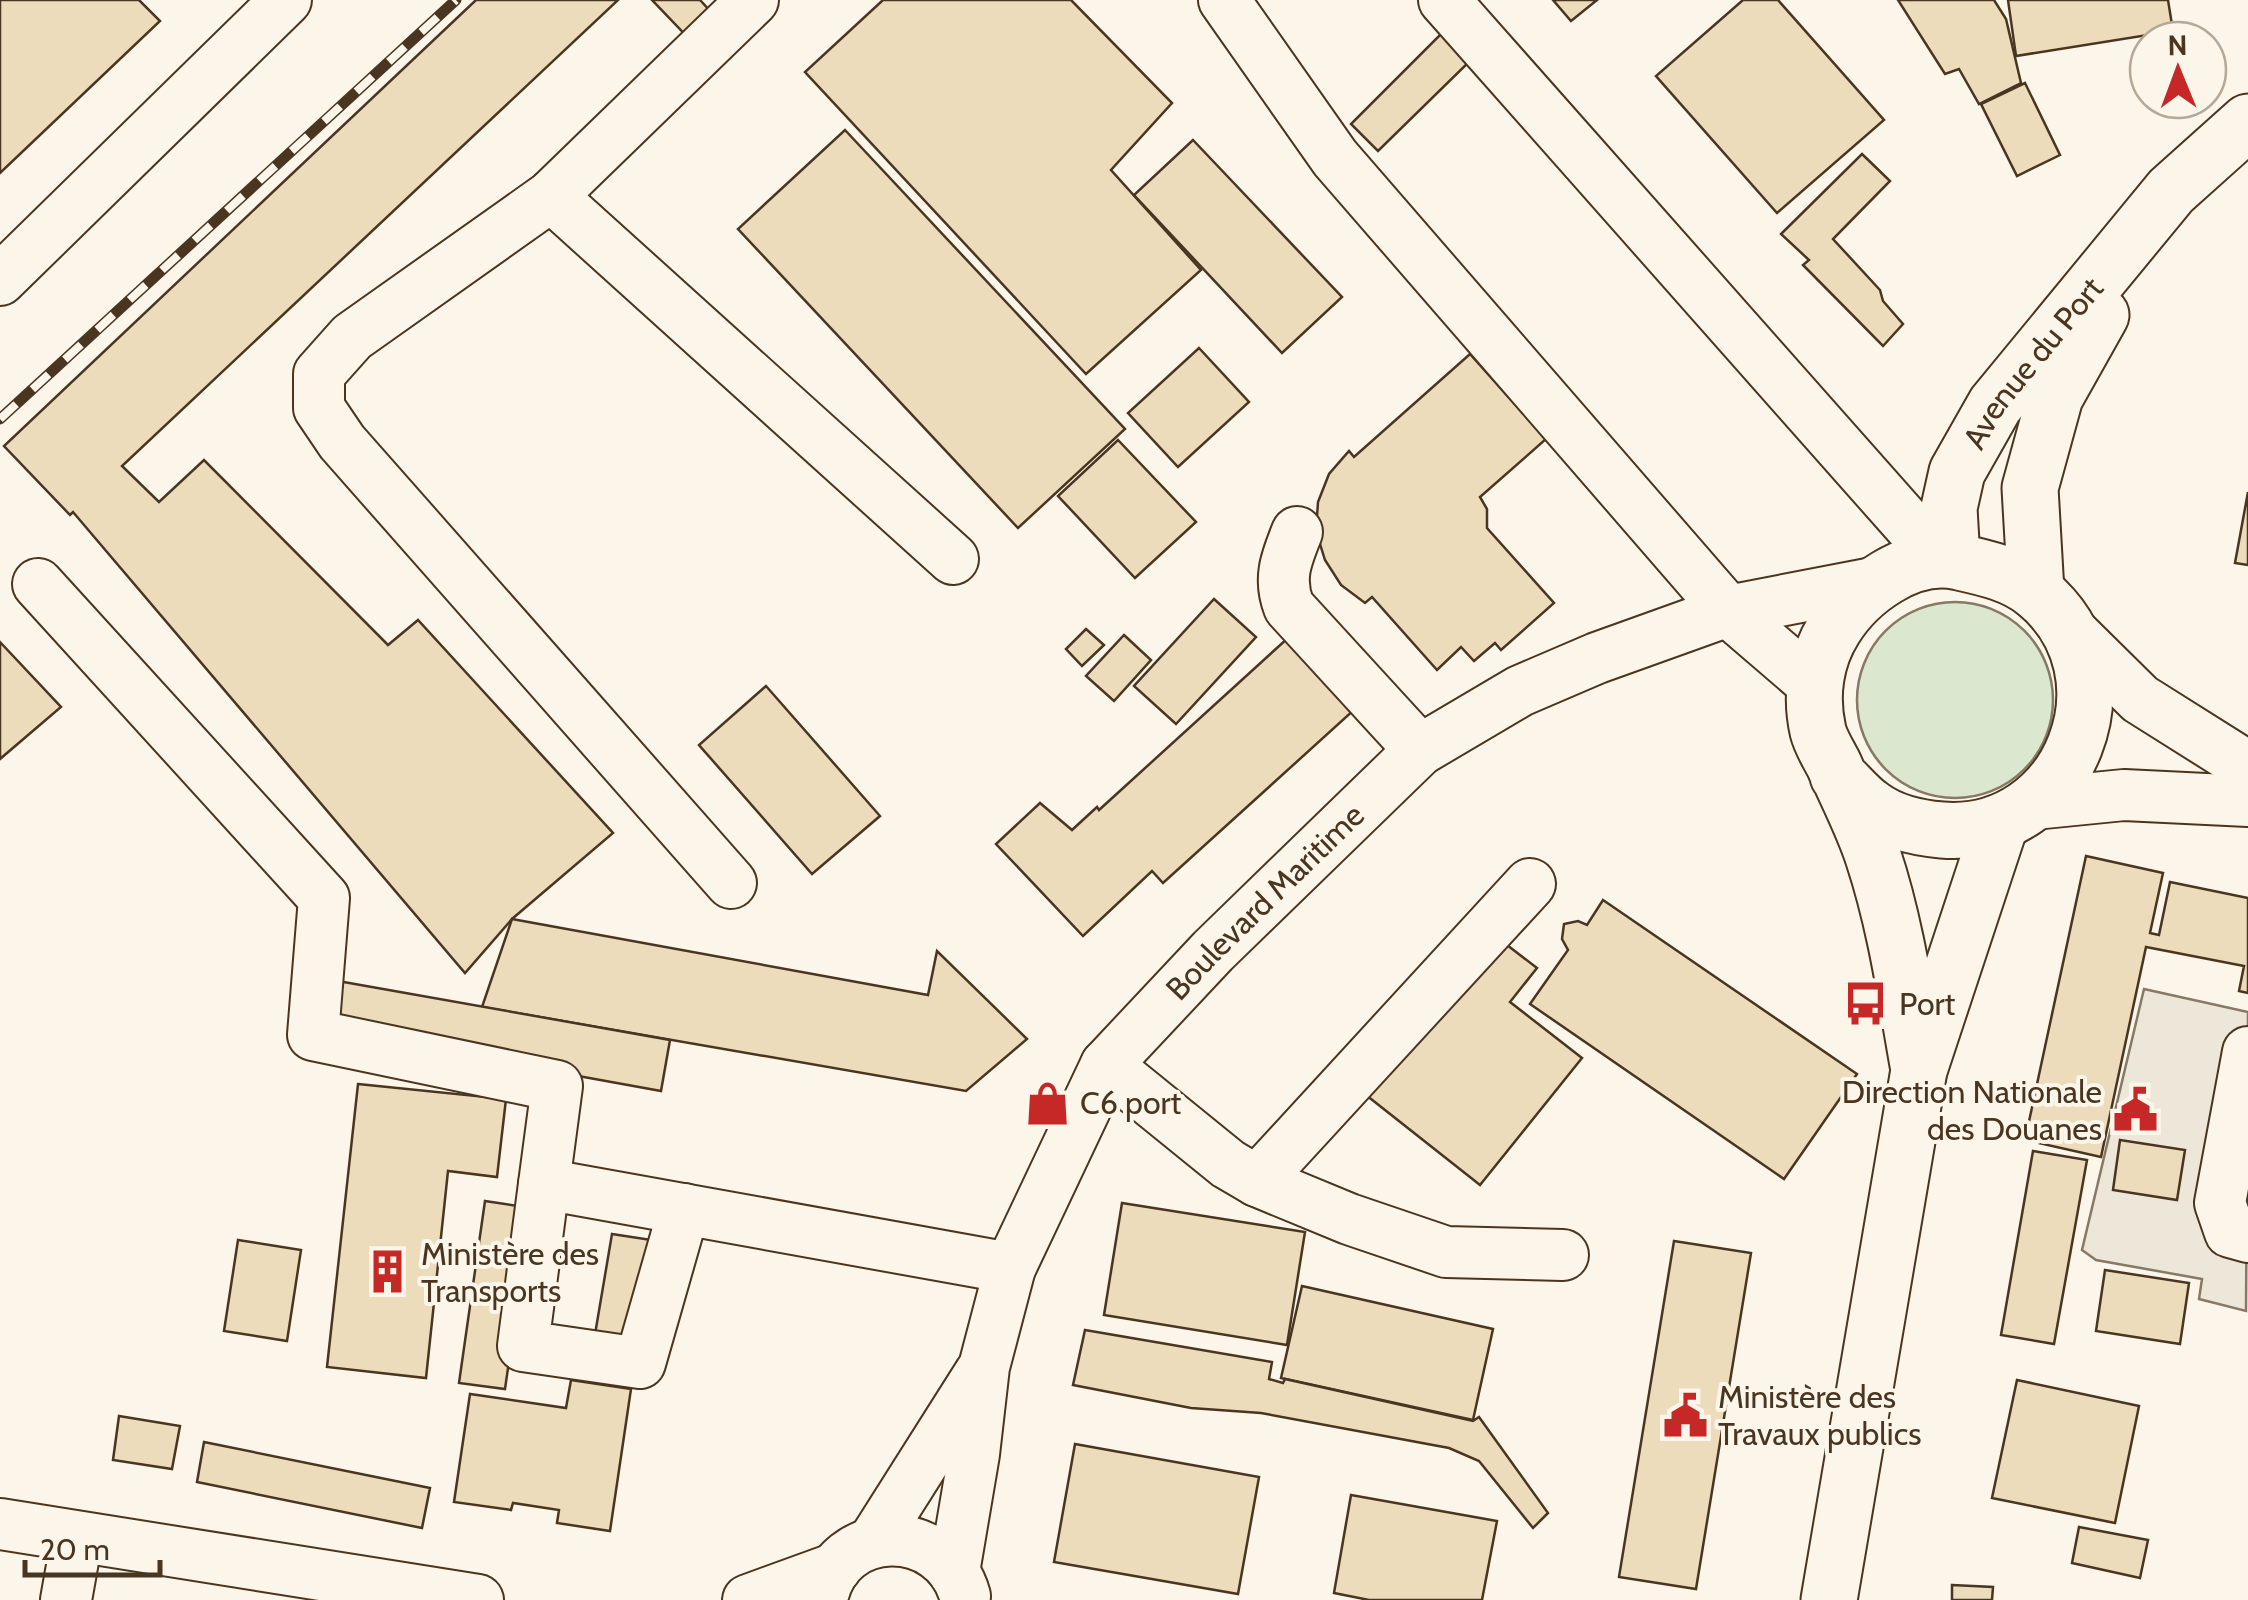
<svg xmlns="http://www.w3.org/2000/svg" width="2248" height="1600" font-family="Cabin,sans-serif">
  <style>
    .green { fill: #dce7d0; stroke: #887966; stroke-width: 2.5 }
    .parking { fill: #ede7d9; stroke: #887966; stroke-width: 2.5 }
    .building { fill: #ecdcbc; stroke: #4a3520; stroke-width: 2.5 }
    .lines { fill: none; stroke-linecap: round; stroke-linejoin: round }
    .minor-casing { stroke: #4a3520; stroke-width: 54 }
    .major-casing { stroke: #4a3520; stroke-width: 59 }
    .minor { stroke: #fbf6e9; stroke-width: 50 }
    .major { stroke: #fbf6e9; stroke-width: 55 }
    .rail-casing { stroke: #4a3520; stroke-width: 11 }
    .rail { stroke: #fbf6e9; stroke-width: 8; stroke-dasharray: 22; stroke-linecap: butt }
    .labels { text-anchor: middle; stroke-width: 8; stroke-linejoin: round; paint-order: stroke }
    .street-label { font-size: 32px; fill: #4a3520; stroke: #fbf6e9 }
    .poi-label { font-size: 32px; fill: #4a3520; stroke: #fbf6e9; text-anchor: start }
  </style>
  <rect width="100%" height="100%" fill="#fbf6e9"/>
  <circle class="green" cx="1955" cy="700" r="98"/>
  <polygon class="parking" points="2144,989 2248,1012 2246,1311 2199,1299 2202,1279 2096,1260 2082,1250"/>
  <g class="building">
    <polygon points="0,0 139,0 160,21 0,173"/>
    <polygon points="476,0 618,0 122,466 159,502 204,460 388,645 418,620 613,833 512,919 465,973 73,512 70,515 4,446"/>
    <polygon points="652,0 700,0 722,24 698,48"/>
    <polygon points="883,0 1071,0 1172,103 1111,170 1201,270 1086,374 805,72"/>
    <polygon points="1553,0 1597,0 1571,21"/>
    <polygon points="1743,0 1778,0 1884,120 1777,213 1656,76"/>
    <polygon points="1898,0 1994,0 2006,19 2021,83 1979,104 1959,69 1945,74"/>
    <polygon points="2008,0 2168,0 2173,31 2016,56"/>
    <polygon points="1445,30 1473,58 1378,151 1351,124"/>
    <polygon points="2025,83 2060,155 2017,176 1981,104"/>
    <polygon points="845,130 1125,429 1018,528 738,229"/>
    <polygon points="1193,140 1342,297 1282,353 1134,195"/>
    <polygon points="1862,154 1890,181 1833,239 1880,290 1883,301 1903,324 1883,346 1803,265 1809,260 1781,234"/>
    <polygon points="1199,348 1249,402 1178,467 1128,413"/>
    <polygon points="1470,354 1546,439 1480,497 1487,509 1487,528 1554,603 1501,650 1495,643 1474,661 1461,647 1437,670 1372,597 1365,603 1341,585 1325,560 1316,531 1318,502 1329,474 1349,451 1354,457"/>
    <polygon points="1118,440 1196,522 1135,578 1058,496"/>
    <polygon points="2248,492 2248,565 2235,563"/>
    <polygon points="1214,599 1256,637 1176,724 1134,686"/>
    <polygon points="1300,627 1366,699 1163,883 1152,871 1083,936 996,844 1040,803 1072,830 1097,807 1099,810"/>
    <polygon points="1086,629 1104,645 1082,666 1066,649"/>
    <polygon points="1124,635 1151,660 1114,701 1086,676"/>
    <polygon points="0,642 61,707 0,759"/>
    <polygon points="766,686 880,816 812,874 699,745"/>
    <polygon points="2086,856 2163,873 2150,933 2159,935 2170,882 2248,898 2248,993 2239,991 2244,966 2146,947 2101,1157 2025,1140"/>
    <polygon points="1603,900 1857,1074 1784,1179 1530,1004 1568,950 1562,939 1564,924 1578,921 1587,925"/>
    <polygon points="512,919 928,995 937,951 1027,1039 966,1091 482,1007"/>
    <polygon points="1494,935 1537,968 1510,1002 1582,1058 1480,1185 1366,1095"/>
    <polygon points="338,981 670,1040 661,1091 329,1031"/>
    <polygon points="358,1084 506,1099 497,1177 448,1171 426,1378 327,1367"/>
    <polygon points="2120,1140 2185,1150 2177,1200 2113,1190"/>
    <polygon points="2033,1151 2087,1160 2054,1344 2001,1335"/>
    <polygon points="485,1201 531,1208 505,1389 459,1383"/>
    <polygon points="1122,1203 1305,1232 1287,1345 1104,1315"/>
    <polygon points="612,1234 658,1241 637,1359 592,1352"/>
    <polygon points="238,1240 301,1250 287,1341 224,1331"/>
    <polygon points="1674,1241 1751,1253 1696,1589 1619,1577"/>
    <polygon points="2105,1270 2189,1283 2180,1344 2096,1331"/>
    <polygon points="1302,1286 1493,1329 1473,1420 1281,1378"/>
    <polygon points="1085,1330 1272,1362 1269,1379 1283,1383 1285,1379 1473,1421 1479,1417 1548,1513 1533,1528 1479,1461 1449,1448 1261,1413 1191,1408 1073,1385"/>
    <polygon points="571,1380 631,1389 610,1531 557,1523 559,1510 513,1503 511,1510 454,1502 470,1394 566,1408"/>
    <polygon points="2017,1380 2139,1406 2115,1523 1992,1498"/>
    <polygon points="119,1416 180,1426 172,1469 113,1460"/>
    <polygon points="204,1442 430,1488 422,1528 197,1482"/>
    <polygon points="1075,1444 1259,1477 1238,1594 1054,1562"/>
    <polygon points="1351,1495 1497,1521 1482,1600 1369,1600 1334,1593"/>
    <polygon points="2079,1527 2148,1540 2140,1578 2072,1563"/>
    <polygon points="1952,1585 1993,1587 1992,1600 1952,1600"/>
  </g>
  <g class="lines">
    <defs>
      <g id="minor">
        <polyline points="1224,0 1335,158 1728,611 1814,685"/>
        <polyline points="1444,0 1939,559"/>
        <polyline points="551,196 953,559"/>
        <polyline points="0,280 286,0"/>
        <path d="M 1297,532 C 1286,559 1278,579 1289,607 L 1420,750"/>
        <polyline points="38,584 324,898 313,1035 557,1086 544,1184 1010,1268"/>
        <polyline points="2063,623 2140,699 2248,767"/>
        <polyline points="2034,804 2124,795 2248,801"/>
        <polyline points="731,883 342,442 319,408 319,374 352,337 551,196 753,0"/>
        <polyline points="2248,1052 2220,1203 2230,1232 2248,1237"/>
        <polyline points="1106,1065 1228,1164 1257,1181 1349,1219 1446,1252 1563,1255"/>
        <polyline points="1257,1181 1530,884"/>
        <polyline points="544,1184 523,1346 640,1363 684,1209"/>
        <polyline points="0,1524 478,1600"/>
        <polyline points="873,1542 980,1373"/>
        <path id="s1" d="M 954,1572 L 974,1454 L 984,1367 L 1010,1268 L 1106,1065 L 1213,951 L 1420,750 L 1520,691 L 1597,658 L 1728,611 L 1878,582"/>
        <polyline points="66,1600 77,1538"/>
        <polyline points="748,1600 836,1568"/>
        <path d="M 822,1600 C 836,1522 944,1521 965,1596"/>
      </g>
      <g id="major">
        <path id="s2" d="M 1952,560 L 1949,508 L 1957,472 L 1995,405 L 2171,191 L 2248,122"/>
        <polyline points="2036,592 2030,488 2055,397 2101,315"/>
        <path d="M 1838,776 C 1849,786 1859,799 1871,807 C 1891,822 1918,828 1942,830 C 2071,840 2136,674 2036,592 C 2014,574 1986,568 1959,562 C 1911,551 1858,590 1834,629 C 1815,659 1810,696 1818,731 C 1821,743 1829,755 1834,765 C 1847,795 1863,825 1873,856 C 1896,925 1906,998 1919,1070"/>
        <polyline points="1829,1600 1919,1070 2001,822"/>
      </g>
    </defs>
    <use href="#minor" class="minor-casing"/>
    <use href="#major" class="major-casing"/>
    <use href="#minor" class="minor"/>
    <use href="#major" class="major"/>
    <defs>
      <polyline id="rail" points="0,419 456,0"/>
    </defs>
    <use href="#rail" class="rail-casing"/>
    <use href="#rail" class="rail"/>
  </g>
  <defs>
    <symbol id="bus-bare" viewBox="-9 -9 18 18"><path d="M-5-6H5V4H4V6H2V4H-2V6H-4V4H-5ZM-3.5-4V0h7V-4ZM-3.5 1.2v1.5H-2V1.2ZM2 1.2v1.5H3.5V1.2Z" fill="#c62828" stroke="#fbf6e9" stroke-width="2.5" paint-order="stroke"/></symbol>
    <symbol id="shop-bare" viewBox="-9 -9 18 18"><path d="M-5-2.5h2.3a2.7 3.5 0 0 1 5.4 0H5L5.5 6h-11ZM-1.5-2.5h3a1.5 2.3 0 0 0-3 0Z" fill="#c62828" stroke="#fbf6e9" stroke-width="2.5" paint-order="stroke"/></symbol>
    <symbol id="civic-bare" viewBox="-9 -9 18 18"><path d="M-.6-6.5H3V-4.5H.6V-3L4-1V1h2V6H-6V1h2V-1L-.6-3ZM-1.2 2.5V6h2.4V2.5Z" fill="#c62828" stroke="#fbf6e9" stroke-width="2.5" paint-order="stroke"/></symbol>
    <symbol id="building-bare" viewBox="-9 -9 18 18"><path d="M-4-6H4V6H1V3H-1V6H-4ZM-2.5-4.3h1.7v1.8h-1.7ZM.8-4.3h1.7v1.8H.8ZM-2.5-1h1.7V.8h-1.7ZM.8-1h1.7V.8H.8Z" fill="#c62828" stroke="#fbf6e9" stroke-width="2.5" paint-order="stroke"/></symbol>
  </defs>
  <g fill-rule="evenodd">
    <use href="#bus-bare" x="1834" y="972" width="63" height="63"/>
    <use href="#shop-bare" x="1016" y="1072" width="63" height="63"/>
    <use href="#civic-bare" x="2104" y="1078" width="63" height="63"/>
    <use href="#building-bare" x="356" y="1240" width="63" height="63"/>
    <use href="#civic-bare" x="1654" y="1384" width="63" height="63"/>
  </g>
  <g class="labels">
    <g class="street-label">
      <text dy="11" stroke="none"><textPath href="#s2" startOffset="222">Avenue du Port</textPath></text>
      <text dy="11" stroke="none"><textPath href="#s1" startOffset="762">Boulevard Maritime</textPath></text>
    </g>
    <g class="poi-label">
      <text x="1899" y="1015">Port</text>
      <text x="2102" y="1103" text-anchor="end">Direction Nationale<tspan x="2102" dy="37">des Douanes</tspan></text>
      <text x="1080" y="1114">C6 port</text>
      <text x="421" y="1265">Ministère des<tspan x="421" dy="37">Transports</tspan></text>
      <text x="1718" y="1408">Ministère des<tspan x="1718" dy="37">Travaux publics</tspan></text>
    </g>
  </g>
  <g transform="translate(2178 70) rotate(359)"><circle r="48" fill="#fbf6e9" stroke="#b4a999" stroke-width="2.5"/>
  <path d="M0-8L18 38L0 25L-18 38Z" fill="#c62828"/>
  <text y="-15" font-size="28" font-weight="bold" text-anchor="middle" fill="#4a3520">N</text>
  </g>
  <path d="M25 1560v15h135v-15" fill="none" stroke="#4a3520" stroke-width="5"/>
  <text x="40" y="1560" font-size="30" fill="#4a3520" stroke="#fbf6e9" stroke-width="8" paint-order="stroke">20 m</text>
</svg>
